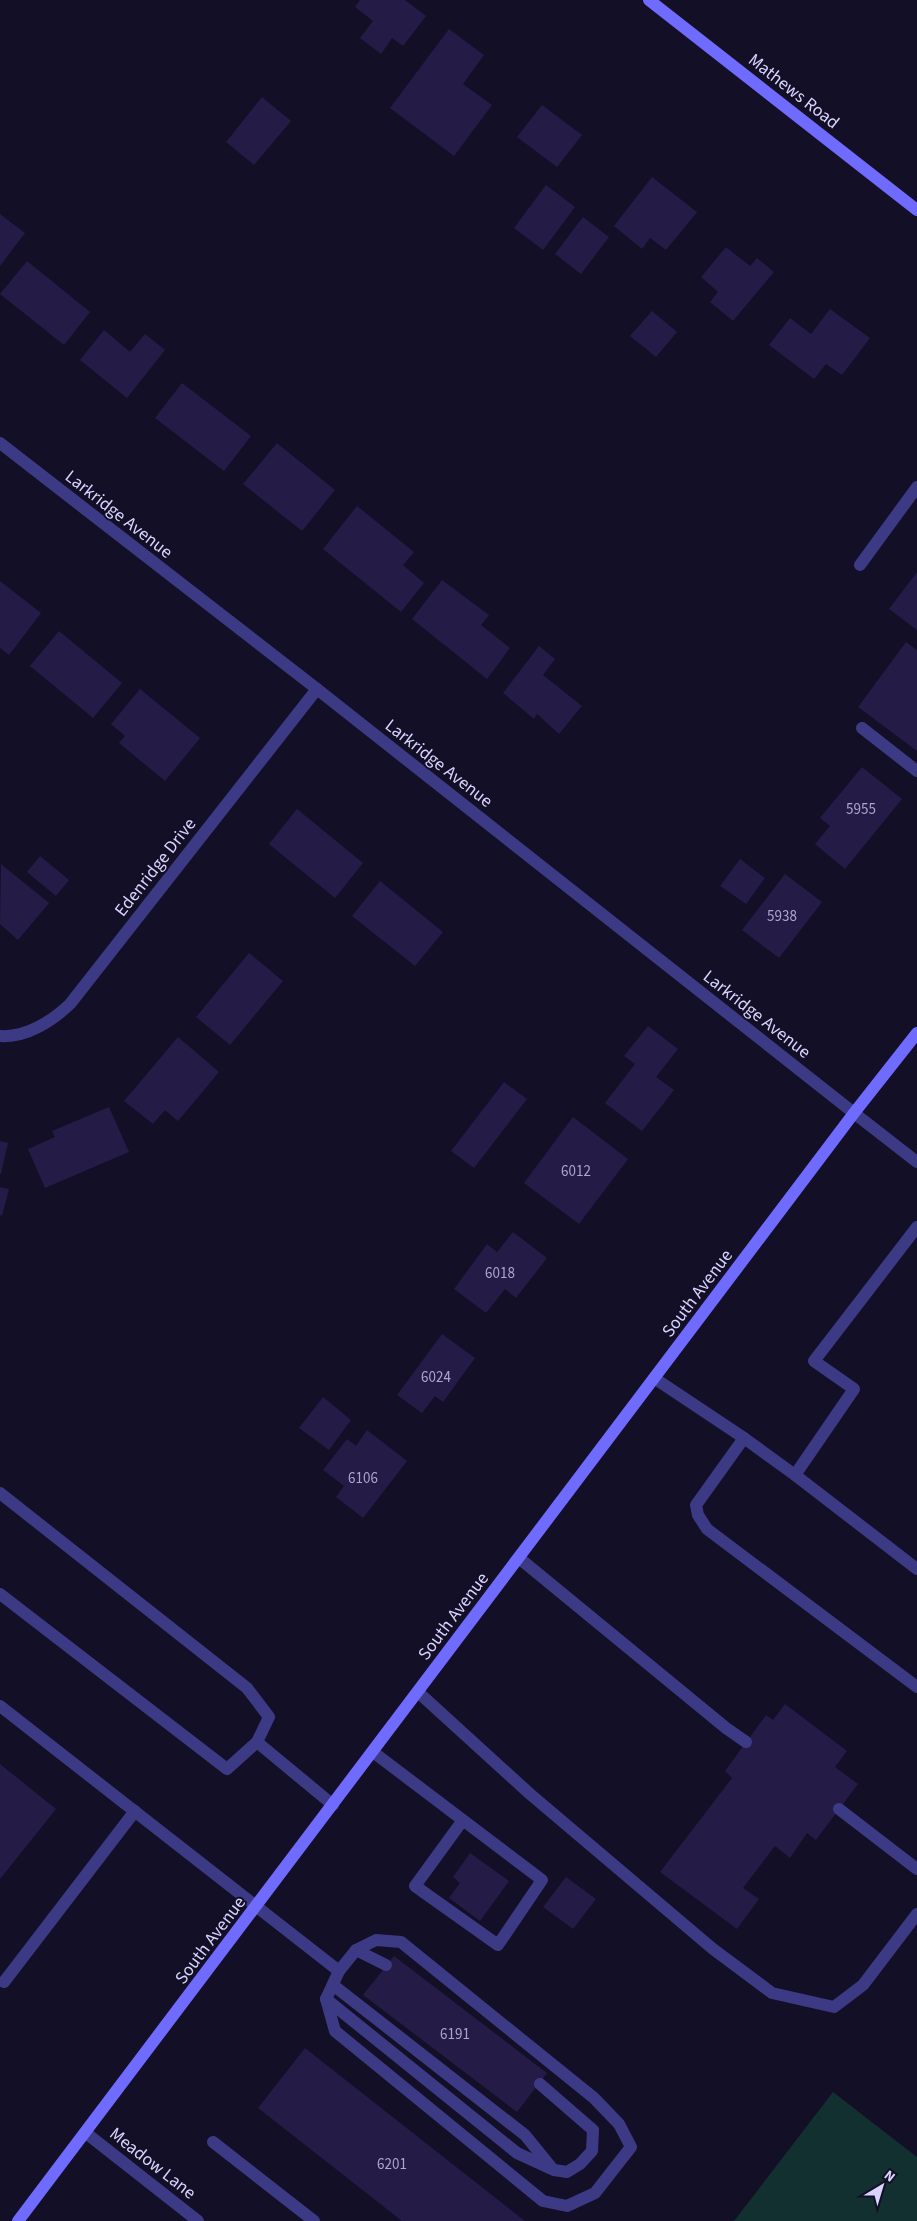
<svg xmlns="http://www.w3.org/2000/svg" width="917" height="2221" font-family="'Source Sans 3',sans-serif">
  <style>
    .green { fill: #12302f }
    .building { fill: #241b47 }
    .lines { fill: none; stroke-linecap: round; stroke-linejoin: round }
    .lane { stroke: #3d3a85; stroke-width: 12 }
    .street { stroke: #3d3a85; stroke-width: 12 }
    .secondary { stroke: #6f6bff; stroke-width: 12 }
    .labels { text-anchor: middle; stroke-width: 4; stroke-linejoin: round; paint-order: stroke }
    .number-label { font-size: 15px; fill: #aca6d1 }
    .street-label { font-size: 18px; fill: #d9d4ff; stroke: #130f26 }
  </style>
  <rect width="100%" height="100%" fill="#130f26"/>
  <polygon class="green" points="833,2092 917,2157 917,2221 734,2221"/>
  <g class="building">
    <polygon points="360,0 405,0 426,16 403,46 392,38 381,54 360,38 373,21 355,7"/>
    <polygon points="449,29 484,55 463,84 492,105 454,156 390,108"/>
    <polygon points="262,97 291,121 254,165 226,142"/>
    <polygon points="542,105 582,135 557,167 517,137"/>
    <polygon points="652,177 697,212 666,250 650,238 642,249 614,226"/>
    <polygon points="546,185 575,207 543,250 514,228"/>
    <polygon points="0,214 25,233 0,266"/>
    <polygon points="583,217 609,237 581,274 555,254"/>
    <polygon points="726,247 750,266 757,258 774,272 733,321 710,302 718,292 701,277"/>
    <polygon points="27,261 90,312 64,345 0,294"/>
    <polygon points="830,309 870,338 842,375 826,364 814,379 769,345 790,318 811,334"/>
    <polygon points="652,311 677,332 656,357 630,336"/>
    <polygon points="104,330 130,352 145,334 165,350 127,398 80,360"/>
    <polygon points="182,383 251,436 224,471 155,418"/>
    <polygon points="277,443 335,490 302,531 243,484"/>
    <polygon points="357,506 414,552 403,565 424,583 401,612 323,549"/>
    <polygon points="917,572 917,630 889,609"/>
    <polygon points="442,580 489,615 481,625 510,648 487,679 412,619"/>
    <polygon points="0,581 41,613 9,655 0,648"/>
    <polygon points="59,631 122,683 93,718 30,666"/>
    <polygon points="906,642 917,650 917,751 858,707"/>
    <polygon points="539,646 555,659 543,675 582,706 559,734 537,714 534,719 503,693"/>
    <polygon points="140,689 200,738 165,781 119,743 125,736 111,724"/>
    <polygon points="862,767 902,799 845,869 815,844 830,826 820,818"/>
    <polygon points="297,809 363,863 335,898 269,844"/>
    <polygon points="40,856 69,880 56,896 27,872"/>
    <polygon points="740,859 765,878 746,904 720,886"/>
    <polygon points="1,864 49,903 18,940 0,924"/>
    <polygon points="785,874 822,902 779,958 742,930"/>
    <polygon points="380,881 443,932 415,966 352,916"/>
    <polygon points="249,953 283,981 230,1045 196,1017"/>
    <polygon points="648,1026 678,1049 656,1077 674,1090 642,1131 605,1103 635,1064 624,1056"/>
    <polygon points="178,1037 219,1072 178,1121 165,1110 153,1124 124,1101"/>
    <polygon points="504,1082 527,1099 474,1168 451,1151"/>
    <polygon points="109,1107 129,1152 45,1188 28,1149 55,1137 52,1131"/>
    <polygon points="573,1117 628,1159 579,1224 524,1183"/>
    <polygon points="0,1141 8,1143 1,1174 0,1174"/>
    <polygon points="0,1187 9,1189 2,1216 0,1215"/>
    <polygon points="513,1232 547,1258 516,1298 505,1289 486,1313 454,1289 487,1244 497,1252"/>
    <polygon points="442,1334 475,1358 443,1402 435,1396 422,1413 397,1395"/>
    <polygon points="323,1397 351,1420 329,1450 299,1428"/>
    <polygon points="367,1430 407,1461 363,1518 336,1497 344,1486 323,1470 347,1439 356,1446"/>
    <polygon points="785,1704 847,1751 835,1767 858,1784 816,1840 807,1833 790,1858 775,1846 743,1888 759,1899 737,1929 660,1872 732,1778 725,1771 766,1715 773,1720"/>
    <polygon points="0,1764 56,1809 0,1879"/>
    <polygon points="470,1853 509,1881 480,1921 449,1898 460,1883 453,1877"/>
    <polygon points="566,1877 596,1899 573,1929 543,1907"/>
    <polygon points="394,1956 547,2073 517,2112 363,1995"/>
    <polygon points="305,2048 525,2221 402,2221 258,2108"/>
  </g>
  <g class="lines">
    <g class="lane">
      <polyline points="860,565 917,487"/>
      <polyline points="862,728 917,771"/>
      <polyline points="854,1113 917,1162"/>
      <polyline points="917,1227 814,1361 854,1389 795,1475 917,1569"/>
      <polyline points="654,1378 744,1438 696,1505 698,1515 707,1529 917,1687"/>
      <polyline points="744,1438 795,1475"/>
      <polyline points="0,1493 247,1688 269,1717 257,1742 227,1769 0,1594"/>
      <polyline points="519,1558 726,1728 746,1742"/>
      <polyline points="418,1692 530,1794 713,1949 772,1993 834,2007 863,1985 917,1914"/>
      <polyline points="0,1706 339,1971"/>
      <polyline points="257,1742 333,1805"/>
      <polyline points="373,1752 542,1880 498,1945 415,1886 463,1820"/>
      <polyline points="839,1809 917,1869"/>
      <polygon points="376,1940 401,1942 594,2098 619,2124 631,2147 595,2193 567,2206 543,2201 335,2031 326,1999 339,1971 356,1950"/>
      <polyline points="356,1950 386,1965"/>
      <polyline points="4,1982 135,1811"/>
      <polyline points="333,1985 525,2135 551,2167"/>
      <polyline points="326,1999 517,2153 554,2170 567,2172 580,2164 592,2151 593,2130 540,2084"/>
      <polyline points="213,2142 314,2221"/>
    </g>
    <g class="street">
      <polyline points="0,443 317,689 854,1113"/>
      <path d="M 0,1036 C 26,1038 52,1021 70,1004 L 317,689"/>
      <polyline points="86,2133 198,2221"/>
    </g>
    <g class="secondary">
      <polyline points="649,0 917,210"/>
      <polyline points="18,2221 854,1113 917,1033"/>
    </g>
  </g>
  <g class="labels">
    <g class="number-label">
      <text x="861" y="814">5955</text>
      <text x="782" y="921">5938</text>
      <text x="576" y="1176">6012</text>
      <text x="500" y="1278">6018</text>
      <text x="436" y="1382">6024</text>
      <text x="363" y="1483">6106</text>
      <text x="455" y="2039">6191</text>
      <text x="392" y="2169">6201</text>
    </g>
    <g class="street-label">
      <text transform="translate(794 91) rotate(38)" y="6">Mathews Road</text>
      <text transform="translate(119 514) rotate(38)" y="6">Larkridge Avenue</text>
      <text transform="translate(439 763) rotate(38)" y="6">Larkridge Avenue</text>
      <text transform="translate(155 867) rotate(-52)" y="6">Edenridge Drive</text>
      <text transform="translate(757 1014) rotate(38)" y="6">Larkridge Avenue</text>
      <text transform="translate(697 1293) rotate(-53)" y="6">South Avenue</text>
      <text transform="translate(453 1616) rotate(-53)" y="6">South Avenue</text>
      <text transform="translate(210 1940) rotate(-53)" y="6">South Avenue</text>
      <text transform="translate(153 2163) rotate(38)" y="6">Meadow Lane</text>
    </g>
  </g>
  <g transform="translate(882 2186) rotate(38)" stroke="#130f26" stroke-width="4" paint-order="stroke">
  <path d="M0-4L9 19L0 12L-9 19Z" fill="#d9d4ff"/>
  <text y="-8" font-size="14" font-weight="bold" text-anchor="middle" fill="#d9d4ff">N</text>
  </g>
</svg>
